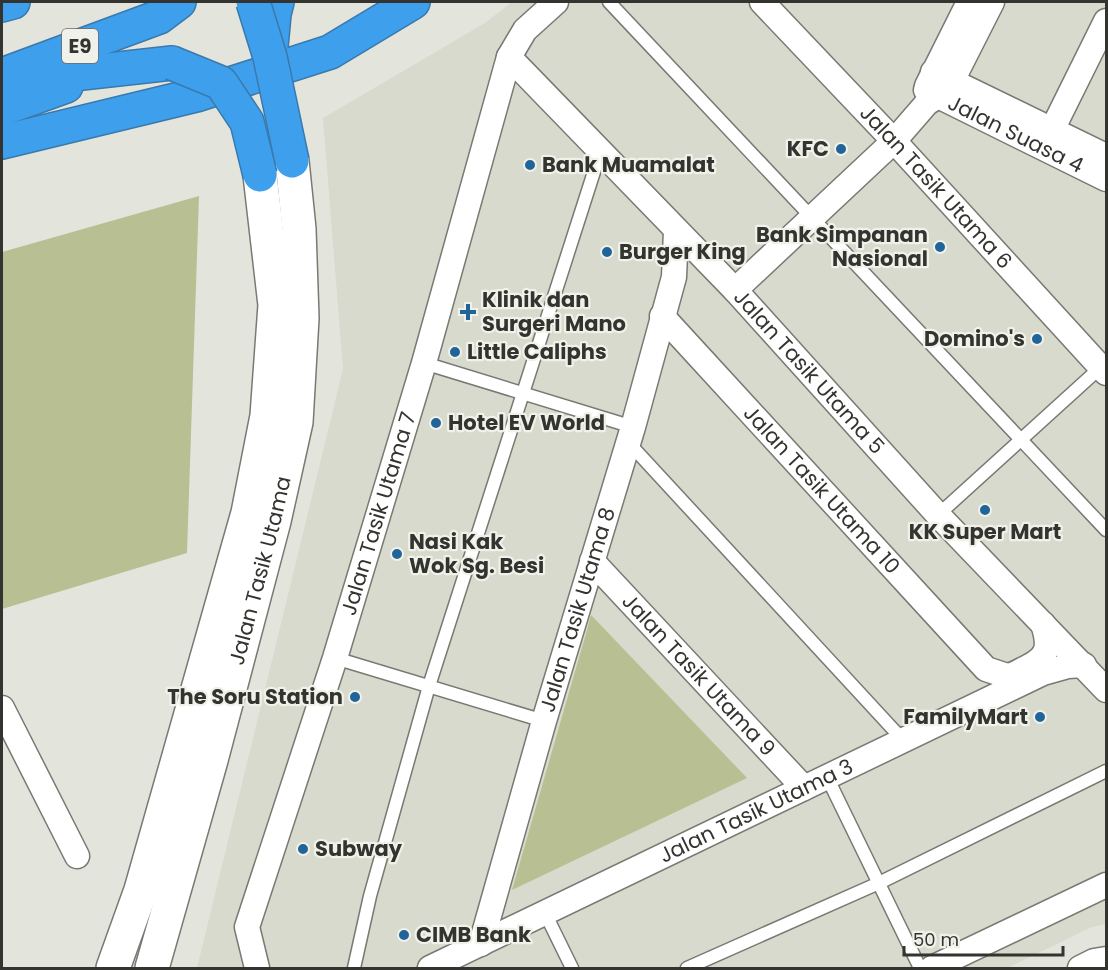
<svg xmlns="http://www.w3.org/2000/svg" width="1108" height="970" font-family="Poppins,sans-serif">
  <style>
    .built { fill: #d7dacc }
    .green { fill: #b8c093 }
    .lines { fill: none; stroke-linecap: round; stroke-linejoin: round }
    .lane-casing { stroke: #787973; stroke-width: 15 }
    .street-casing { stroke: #787973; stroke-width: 27 }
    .secondary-casing { stroke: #787973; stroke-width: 36 }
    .highway-casing { stroke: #3a79ab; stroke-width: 36 }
    .lane { stroke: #fff; stroke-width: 12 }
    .street { stroke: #fff; stroke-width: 24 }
    .secondary { stroke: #fff; stroke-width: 33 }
    .highway { stroke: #3e9fed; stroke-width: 33 }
    .highway-bridge-casing { stroke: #3a79ab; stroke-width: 36; stroke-linecap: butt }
    .highway-bridge { stroke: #3e9fed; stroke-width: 33 }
    .poi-dot { fill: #206499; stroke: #f0f2ea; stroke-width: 2 }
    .labels { text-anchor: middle; stroke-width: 4.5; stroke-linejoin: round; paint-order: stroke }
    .shield { fill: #f0f2ea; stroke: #6c6c68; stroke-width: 1.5 }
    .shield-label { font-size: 20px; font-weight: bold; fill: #333330 }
    .street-label { font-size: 21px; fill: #333330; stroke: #f0f2ea }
    .poi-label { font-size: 21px; font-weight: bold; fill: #333330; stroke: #f0f2ea; text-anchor: start }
  </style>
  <rect width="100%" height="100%" fill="#e3e5dd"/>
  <polygon class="built" points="512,2 1106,2 1106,924 1092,927 1007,968 197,968 343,369 323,118 485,23"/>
  <g class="green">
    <polygon points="199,196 187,553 2,609 2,252"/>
    <polygon points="591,615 747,778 512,890 585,637"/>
  </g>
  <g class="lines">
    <defs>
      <g id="lane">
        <polyline points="609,2 1106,530"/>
        <polyline points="424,363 633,427"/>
        <polyline points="628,442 903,740"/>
        <polyline points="938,515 1101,367"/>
        <polyline points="335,658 544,721"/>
        <polyline points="827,777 920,968"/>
        <polyline points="545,913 572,968"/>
        <polyline points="354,968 370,896 429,686 601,150"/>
        <polyline points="687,968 879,883 1106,771"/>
      </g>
      <g id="street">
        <path id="s1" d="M 762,2 L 894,141 L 1106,373"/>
        <path id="s2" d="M 509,57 L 735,290 L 938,515 L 1106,690"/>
        <polyline points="933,72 1106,156"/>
        <polyline points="927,86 969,2"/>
        <path id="s3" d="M 926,90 L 1106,179"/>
        <polyline points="1052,130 1106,21"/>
        <polyline points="735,290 894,141 927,103 938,96 952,81 992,2"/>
        <path id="s4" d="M 662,316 L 986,669 L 1007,676 C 1015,675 1021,670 1028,667 C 1049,656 1050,646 1043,624"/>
        <path id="s5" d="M 592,561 L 804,788"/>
        <polyline points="2,708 77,856"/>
        <path id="s6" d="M 481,944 L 544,721 L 633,427 L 674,277 L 676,231"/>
        <path id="s7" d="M 257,968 L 247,927 L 335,658 L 424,363 L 509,57 L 525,30 L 556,2"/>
        <path id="s8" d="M 430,968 L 1043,673 L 1068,666 L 1084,665"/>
        <polyline points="932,968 1106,885"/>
        <polyline points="1080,968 1094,961 1106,959"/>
      </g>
      <g id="secondary">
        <polyline points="113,968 141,890 248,513 267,416 275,305 260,175"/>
        <path id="s9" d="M 152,968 L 211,760 L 274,521 L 296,422 L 302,318 L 299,229 L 292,161"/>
      </g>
      <g id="highway">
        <polyline points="2,5 13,2"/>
        <polyline points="270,57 274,14 277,2"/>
        <polyline points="2,75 159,17 179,2"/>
        <polyline points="28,79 172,63"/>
        <polyline points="2,109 66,86"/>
        <polyline points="2,142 196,95 330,52 413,2"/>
      </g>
    </defs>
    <use href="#lane" class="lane-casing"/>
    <use href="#street" class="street-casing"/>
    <use href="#secondary" class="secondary-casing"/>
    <use href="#highway" class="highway-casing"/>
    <use href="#lane" class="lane"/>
    <use href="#street" class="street"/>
    <use href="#secondary" class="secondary"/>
    <use href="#highway" class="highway"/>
    <defs>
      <g id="highway-bridge">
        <polyline points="253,2 270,57 292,161"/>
        <polyline points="172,63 221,83 247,122 260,175"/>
      </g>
    </defs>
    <use href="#highway-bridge" class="highway-bridge-casing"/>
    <use href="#highway-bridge" class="highway-bridge"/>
  </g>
  <g class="poi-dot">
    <circle cx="841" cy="149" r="6"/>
    <circle cx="530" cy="165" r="6"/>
    <circle cx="940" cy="247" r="6"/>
    <circle cx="607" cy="252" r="6"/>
    <path d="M465 303h6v6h6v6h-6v6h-6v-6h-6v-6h6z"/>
    <circle cx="1037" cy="339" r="6"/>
    <circle cx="455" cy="352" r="6"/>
    <circle cx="436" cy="423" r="6"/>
    <circle cx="985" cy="510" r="6"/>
    <circle cx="397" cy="554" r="6"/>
    <circle cx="355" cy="697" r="6"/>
    <circle cx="1040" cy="717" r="6"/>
    <circle cx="303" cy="849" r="6"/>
    <circle cx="404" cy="935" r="6"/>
  </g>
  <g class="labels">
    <rect class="shield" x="62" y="29" width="36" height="34" rx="4.5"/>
    <g class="shield-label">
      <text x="80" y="53">E9</text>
    </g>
    <g class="street-label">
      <text dy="7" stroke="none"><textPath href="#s3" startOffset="100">Jalan Suasa 4</textPath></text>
      <text dy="7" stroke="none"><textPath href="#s1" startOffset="254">Jalan Tasik Utama 6</textPath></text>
      <text dy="7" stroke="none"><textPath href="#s2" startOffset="435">Jalan Tasik Utama 5</textPath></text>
      <text dy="7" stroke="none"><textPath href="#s4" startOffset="236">Jalan Tasik Utama 10</textPath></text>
      <text dy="7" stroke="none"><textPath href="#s7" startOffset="476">Jalan Tasik Utama 7</textPath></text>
      <text dy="7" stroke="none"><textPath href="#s9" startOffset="412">Jalan Tasik Utama</textPath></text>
      <text dy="7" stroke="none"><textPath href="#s6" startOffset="348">Jalan Tasik Utama 8</textPath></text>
      <text dy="7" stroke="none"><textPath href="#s5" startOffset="156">Jalan Tasik Utama 9</textPath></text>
      <text dy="7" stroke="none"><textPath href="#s8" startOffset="362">Jalan Tasik Utama 3</textPath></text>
    </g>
    <g class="poi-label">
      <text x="829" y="156" text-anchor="end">KFC</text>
      <text x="542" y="172">Bank Muamalat</text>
      <text x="928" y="242" text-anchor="end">Bank Simpanan<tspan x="928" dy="24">Nasional</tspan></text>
      <text x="619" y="259">Burger King</text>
      <text x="482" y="307">Klinik dan<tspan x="482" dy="24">Surgeri Mano</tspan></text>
      <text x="1025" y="346" text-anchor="end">Domino's</text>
      <text x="467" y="359">Little Caliphs</text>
      <text x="448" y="430">Hotel EV World</text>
      <text x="985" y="539" text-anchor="middle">KK Super Mart</text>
      <text x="409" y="549">Nasi Kak<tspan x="409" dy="24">Wok Sg. Besi</tspan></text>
      <text x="343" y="704" text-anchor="end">The Soru Station</text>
      <text x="1028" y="724" text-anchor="end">FamilyMart</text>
      <text x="315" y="856">Subway</text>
      <text x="416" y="942">CIMB Bank</text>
    </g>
  </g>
  <rect width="1108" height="970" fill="none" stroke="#333330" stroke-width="6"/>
  <path d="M904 946v9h159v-9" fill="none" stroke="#333330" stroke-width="3"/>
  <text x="913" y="946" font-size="18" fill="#333330" stroke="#f0f2ea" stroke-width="4.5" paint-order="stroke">50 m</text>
</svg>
